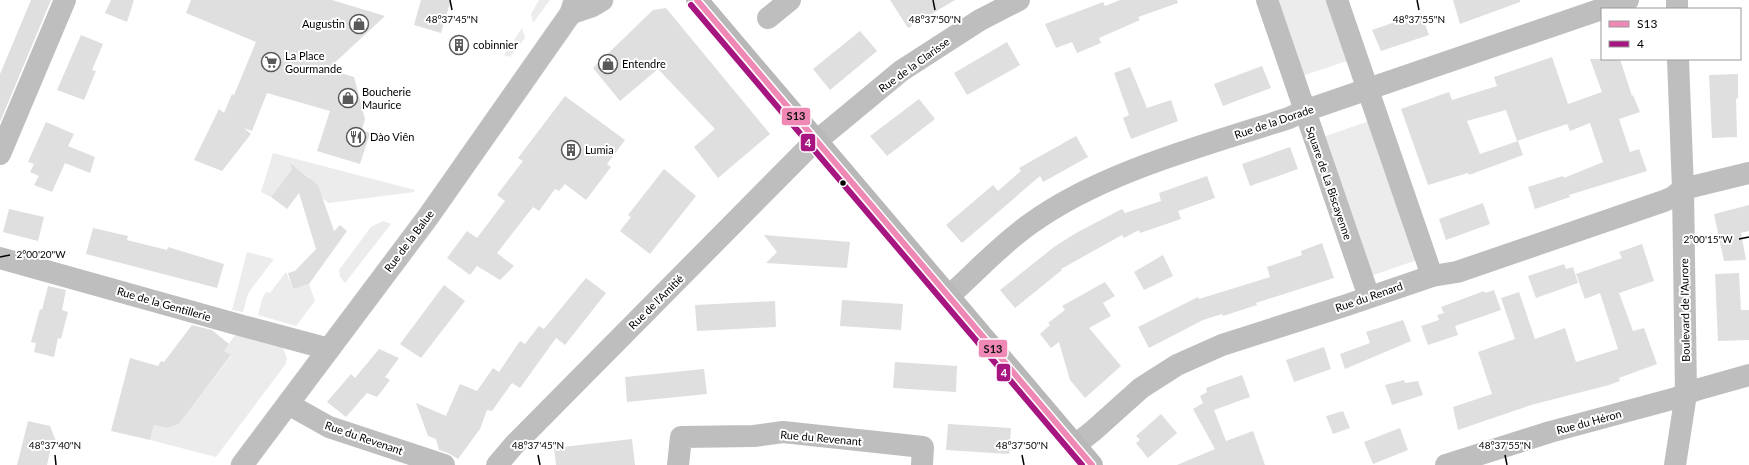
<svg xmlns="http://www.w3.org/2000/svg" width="1749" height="465" font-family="Lato,sans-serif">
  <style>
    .green { fill: #ececec }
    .building { fill: #dfdfdf }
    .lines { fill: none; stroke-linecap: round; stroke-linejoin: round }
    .primary-casing { stroke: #dbdbdb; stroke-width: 23 }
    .street { stroke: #bebebe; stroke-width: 22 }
    .secondary { stroke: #b8b8b8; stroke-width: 22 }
    .primary { stroke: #bebebe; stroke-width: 22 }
    .bus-1-casing { stroke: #fff; stroke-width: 9 }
    .bus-2-casing { stroke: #fff; stroke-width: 9 }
    .bus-1 { stroke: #f088b6; stroke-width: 6 }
    .bus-2 { stroke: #a71680; stroke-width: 6 }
    .ticks { fill: none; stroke: #000; stroke-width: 1.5 }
    .bus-dot { fill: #000; stroke: #fff; stroke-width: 1.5 }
    .labels { text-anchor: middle; stroke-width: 4; stroke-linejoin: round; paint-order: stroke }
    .poi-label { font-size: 11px; fill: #000; stroke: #fff; text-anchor: start }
    .street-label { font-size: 11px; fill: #000; stroke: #fff }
    .ticks-label { font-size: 10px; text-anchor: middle; fill: #000; stroke: #fff; stroke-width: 4; stroke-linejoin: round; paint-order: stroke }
    .line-badge { stroke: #fff; stroke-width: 1.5 }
    .badge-label { font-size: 11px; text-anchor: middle; font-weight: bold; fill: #fff }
    .pale-badge-label { font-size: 11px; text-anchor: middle; font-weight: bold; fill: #111 }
  </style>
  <rect width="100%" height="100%" fill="#fff"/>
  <g class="green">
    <polygon points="539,0 550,0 533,23 531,14"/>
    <polygon points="1274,0 1330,0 1350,60 1299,77"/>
    <polygon points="522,28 525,38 510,57 504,55"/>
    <polygon points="1369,121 1417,260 1368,277 1320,138"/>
    <polygon points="273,153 415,190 414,192 329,203 304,186 310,178 294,166 271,197 261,192"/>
    <polygon points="383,221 391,224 345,283 340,277 339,270 371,227"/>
    <polygon points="247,252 274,259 252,288 248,294 243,312 232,310"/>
    <polygon points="286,272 293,289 309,284 315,301 296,326 258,315 262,299 266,292 270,293"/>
    <polygon points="235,335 283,348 287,359 285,365 216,457 150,440 154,425 167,428 179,424 231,356 224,351"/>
  </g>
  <g class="building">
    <polygon points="31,0 51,0 0,122 0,74"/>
    <polygon points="111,0 134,0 127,22 105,13"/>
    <polygon points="191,0 332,0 385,16 328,69 354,77 365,119 362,130 370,133 360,164 317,151 330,111 267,93 252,131 244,128 251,134 222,171 194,160 219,109 224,113 232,94 234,95 256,42 186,13"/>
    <polygon points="421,0 451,0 441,33 414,25"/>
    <polygon points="890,0 955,0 908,28"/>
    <polygon points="1120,0 1177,0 1178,3 1138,17 1140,20 1099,38 1101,43 1077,53 1072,42 1056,48 1045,24 1103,2 1105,6"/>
    <polygon points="1453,0 1520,0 1520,2 1460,24"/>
    <polygon points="666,8 770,134 718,178 694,147 715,129 658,69 620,101 593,68 653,10"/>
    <polygon points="1421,13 1429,35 1381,51 1372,30"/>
    <polygon points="860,31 877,51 830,90 813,69"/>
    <polygon points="81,35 103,44 92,70 96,71 84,100 57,90"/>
    <polygon points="1007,42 1020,65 967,95 954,73"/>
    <polygon points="1552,57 1568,104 1602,92 1590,59 1620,59 1632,96 1633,95 1640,112 1619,119 1630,152 1639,149 1647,171 1569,195 1570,197 1535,209 1528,187 1563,176 1564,178 1603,162 1590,123 1570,131 1567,124 1517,141 1506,110 1467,121 1480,154 1518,141 1523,155 1469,175 1468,173 1428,185 1401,109 1449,92 1452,100 1497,86 1494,77"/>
    <polygon points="1262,66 1271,88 1223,106 1214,84"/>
    <polygon points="1130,67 1147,108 1171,100 1178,121 1131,139 1123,118 1129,115 1114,73"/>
    <polygon points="1738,74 1738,99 1736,98 1737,137 1712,138 1709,75"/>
    <polygon points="565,96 625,140 607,164 611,167 586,200 565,184 559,191 555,189 539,211 533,207 497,253 514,266 500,280 477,266 470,275 447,258 467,231 477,238 505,201 497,195 523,161 518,158"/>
    <polygon points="919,99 935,119 887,156 870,136"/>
    <polygon points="46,122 74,134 68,146 95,157 90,173 65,163 52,192 34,185 39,176 30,172 34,164 28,162"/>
    <polygon points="1076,136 1088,157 1043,182 1040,176 962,243 946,225 993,185 998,191 1021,171 1019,168"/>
    <polygon points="1290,147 1298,169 1250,186 1242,164"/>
    <polygon points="290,163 318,185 334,231 340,225 347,231 309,284 293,289 288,273 295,271 316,249 299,193 287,209 271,197 292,169"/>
    <polygon points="664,169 696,196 650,254 620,231 631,217 628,215"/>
    <polygon points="1207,176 1215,198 1178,211 1181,219 1140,233 1139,230 1124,238 1122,235 1061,269 1062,270 1015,308 1000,290 1054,247 1076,233 1122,209 1125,213 1161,201 1159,193"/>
    <polygon points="1483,203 1490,224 1446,240 1439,219"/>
    <polygon points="1749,205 1749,231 1741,233 1746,260 1724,261 1714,214"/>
    <polygon points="9,209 44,217 38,241 3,232"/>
    <polygon points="93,228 128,236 127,240 167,250 168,247 224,264 217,288 86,254"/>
    <polygon points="764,235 850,242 847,268 766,263 777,252"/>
    <polygon points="1322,243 1334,278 1256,303 1257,305 1223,316 1222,314 1203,320 1149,348 1138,327 1198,297 1199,299 1270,277 1267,267 1302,255 1301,251"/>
    <polygon points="1642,244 1654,281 1619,293 1633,331 1644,328 1657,364 1619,378 1620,381 1609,385 1531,405 1458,430 1453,407 1492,394 1478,352 1515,339 1501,298 1519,292 1535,339 1565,328 1576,362 1618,349 1600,293 1585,299 1576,274 1622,258 1619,252"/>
    <polygon points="1163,255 1173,276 1144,290 1134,272"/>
    <polygon points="1564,264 1566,269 1573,267 1578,283 1536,298 1528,276"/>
    <polygon points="1739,273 1741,310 1749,310 1749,340 1718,341 1715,274"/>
    <polygon points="586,278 606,293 565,345 556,338 520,388 512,383 492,411 487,410 480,429 458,459 448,453 439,450 436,439 428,436 416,403 446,416 460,384 477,391 493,368 499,372 520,341 525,344 539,326 544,329"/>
    <polygon points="1105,282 1115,296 1103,303 1111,316 1089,328 1121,366 1085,398 1070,380 1059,342 1051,348 1040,334 1050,325 1048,323 1065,310 1062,306"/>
    <polygon points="444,285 465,301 421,358 400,344"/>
    <polygon points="48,286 66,290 62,310 68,312 61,339 58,338 54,357 34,352 36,343 31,342 40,309 42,310"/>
    <polygon points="1494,290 1501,310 1455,326 1458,335 1428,345 1421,326 1439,320 1437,315 1444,313 1441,307 1484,291 1485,293"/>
    <polygon points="842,300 903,304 901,330 840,326"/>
    <polygon points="775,301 776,327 697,331 695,305"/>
    <polygon points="1403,320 1411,341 1345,369 1340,354 1370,343 1366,332"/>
    <polygon points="192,325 212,330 229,344 224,351 231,355 179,424 167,428 154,425 150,440 111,431 130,358 158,366 161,361 164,362"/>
    <polygon points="1324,347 1331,369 1294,382 1286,360"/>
    <polygon points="379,349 399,358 385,377 390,380 377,397 367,393 346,417 327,402 351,374 355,378"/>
    <polygon points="895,362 957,366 956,392 893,388"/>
    <polygon points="704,369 707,394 627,402 625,377"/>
    <polygon points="1242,375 1250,397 1214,410 1226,441 1253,431 1265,465 1177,465 1215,449 1193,409 1203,403 1200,396 1207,392 1206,388"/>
    <polygon points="1404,380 1405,383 1418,381 1423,395 1392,405 1385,385"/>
    <polygon points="1343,411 1350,428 1333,434 1326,416"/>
    <polygon points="1161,414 1177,433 1148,458 1136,443 1140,440 1136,436"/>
    <polygon points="28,421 50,426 56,441 52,443 47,465 17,465"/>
    <polygon points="948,424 1011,428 1009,454 946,450"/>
    <polygon points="1400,428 1408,450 1373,464 1364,442"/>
    <polygon points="632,439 635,465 556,465 554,448"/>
  </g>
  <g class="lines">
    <defs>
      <g id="primary">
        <polyline points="571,13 592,6 602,0"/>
        <polyline points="242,465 428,217 571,13 575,0"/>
      </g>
    </defs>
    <use href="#primary" class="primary-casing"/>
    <g class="street">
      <polyline points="1267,0 1369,297"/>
      <polyline points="1337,0 1432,276"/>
      <polyline points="1677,0 1677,9"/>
      <polyline points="768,18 790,0"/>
      <polyline points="0,154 65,0"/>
      <polyline points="0,258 243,326 329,349"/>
      <path d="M 949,296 C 976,272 1000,245 1030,224 C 1101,172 1206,145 1289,118 L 1304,111 L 1628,0"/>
      <polyline points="288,404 329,427 444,465"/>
      <polyline points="1075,445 1093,431 1141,388 1177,365 1222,345 1347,305 1432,276 1457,272 1664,201 1673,197 1683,189 1749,173"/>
      <polyline points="497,465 514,445 808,148 901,71 980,20 1019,0"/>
      <polyline points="678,465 681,437 754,436 783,432 923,447 922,465"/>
      <polyline points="1446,465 1550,432 1676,398 1696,390 1749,375"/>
      <polyline points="1675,465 1686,394 1683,189 1678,59"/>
    </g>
    <polyline class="secondary" points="697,0 1092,465"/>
    <use href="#primary" class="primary"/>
    <defs>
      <polyline id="bus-1" points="697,0 1092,465"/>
      <polyline id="bus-2" points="691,5 1082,465"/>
    </defs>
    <use href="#bus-1" class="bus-1-casing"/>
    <use href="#bus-2" class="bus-2-casing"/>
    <use href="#bus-1" class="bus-1"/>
    <use href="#bus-2" class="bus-2"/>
  </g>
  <path class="ticks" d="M 450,0 L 452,10M 933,0 L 935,10M 1417,0 L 1419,10M 1739,239 L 1749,237M 0,257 L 10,255M 55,455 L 56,465M 538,455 L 540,465M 1022,455 L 1024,465M 1505,455 L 1507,465"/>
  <defs>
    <symbol id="shop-ring" viewBox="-11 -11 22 22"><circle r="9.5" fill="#fff" stroke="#595959" stroke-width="1.5"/><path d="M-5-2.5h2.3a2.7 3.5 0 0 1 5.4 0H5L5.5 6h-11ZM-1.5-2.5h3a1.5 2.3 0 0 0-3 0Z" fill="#595959"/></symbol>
    <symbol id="building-ring" viewBox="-11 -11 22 22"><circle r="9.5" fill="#fff" stroke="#595959" stroke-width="1.5"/><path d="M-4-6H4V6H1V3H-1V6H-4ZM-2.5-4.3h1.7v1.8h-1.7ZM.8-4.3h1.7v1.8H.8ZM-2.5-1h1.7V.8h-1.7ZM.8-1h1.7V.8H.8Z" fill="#595959"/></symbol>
    <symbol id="supermarket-ring" viewBox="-11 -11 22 22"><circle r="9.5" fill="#fff" stroke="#595959" stroke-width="1.5"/><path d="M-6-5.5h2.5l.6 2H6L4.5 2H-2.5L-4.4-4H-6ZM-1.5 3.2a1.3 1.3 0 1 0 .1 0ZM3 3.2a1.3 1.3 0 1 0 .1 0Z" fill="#595959"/></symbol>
    <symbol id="restaurant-ring" viewBox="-11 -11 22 22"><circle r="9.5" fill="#fff" stroke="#595959" stroke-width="1.5"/><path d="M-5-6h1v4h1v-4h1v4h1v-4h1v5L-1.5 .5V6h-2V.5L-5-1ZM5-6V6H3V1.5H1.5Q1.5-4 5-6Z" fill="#595959"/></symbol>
  </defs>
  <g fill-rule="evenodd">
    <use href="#shop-ring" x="348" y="13" width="22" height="22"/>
    <use href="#building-ring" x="448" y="34" width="22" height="22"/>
    <use href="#supermarket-ring" x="260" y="51" width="22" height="22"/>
    <use href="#shop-ring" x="597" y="53" width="22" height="22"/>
    <use href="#shop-ring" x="337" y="87" width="22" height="22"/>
    <use href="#restaurant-ring" x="345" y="126" width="22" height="22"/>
    <use href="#building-ring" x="560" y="139" width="22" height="22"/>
  </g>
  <circle class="bus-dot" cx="843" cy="183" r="3.5"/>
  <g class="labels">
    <g class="poi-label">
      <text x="345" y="28" text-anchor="end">Augustin</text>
      <text x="473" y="49">cobinnier</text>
      <text x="285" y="60">La Place<tspan x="285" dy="13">Gourmande</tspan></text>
      <text x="622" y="68">Entendre</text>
      <text x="362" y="96">Boucherie<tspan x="362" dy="13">Maurice</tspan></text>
      <text x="370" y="141">Dào Viên</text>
      <text x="585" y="154">Lumia</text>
    </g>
    <g class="street-label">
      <text transform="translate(914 65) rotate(-36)" y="4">Rue de la Clarisse</text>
      <text transform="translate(1274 122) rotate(-19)" y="4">Rue de la Dorade</text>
      <text transform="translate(1329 183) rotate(71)" y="4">Square de La Biscayenne</text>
      <text transform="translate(409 241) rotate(-53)" y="4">Rue de la Balue</text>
      <text transform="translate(1369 297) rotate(-19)" y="4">Rue du Renard</text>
      <text transform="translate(656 302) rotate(-45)" y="4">Rue de l'Amitié</text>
      <text transform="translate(164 304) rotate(16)" y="4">Rue de la Gentillerie</text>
      <text transform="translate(1685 310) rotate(-91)" y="4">Boulevard de l'Aurore</text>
      <text transform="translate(1589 422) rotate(-15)" y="4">Rue du Héron</text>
      <text transform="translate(364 438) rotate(19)" y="4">Rue du Revenant</text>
      <text transform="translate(821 438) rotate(5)" y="4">Rue du Revenant</text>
    </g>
  </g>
  <g class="ticks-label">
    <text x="452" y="23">48°37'45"N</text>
    <text x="935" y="23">48°37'50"N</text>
    <text x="1419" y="23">48°37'55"N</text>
    <text x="1708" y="243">2°00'15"W</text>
    <text x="41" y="258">2°00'20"W</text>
    <text x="55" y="449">48°37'40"N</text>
    <text x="538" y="449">48°37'45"N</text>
    <text x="1022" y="449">48°37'50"N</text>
    <text x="1505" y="449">48°37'55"N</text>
  </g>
  <g class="line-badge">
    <rect x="781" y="107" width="30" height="19" rx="4" fill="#f088b6"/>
    <rect x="800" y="133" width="16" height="19" rx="4" fill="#a71680"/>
    <rect x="978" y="339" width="30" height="19" rx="4" fill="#f088b6"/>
    <rect x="996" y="363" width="15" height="19" rx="4" fill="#a71680"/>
  </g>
  <g class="badge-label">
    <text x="808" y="147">4</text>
    <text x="1004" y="377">4</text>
  </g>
  <g class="pale-badge-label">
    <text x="796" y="120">S13</text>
    <text x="993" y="353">S13</text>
  </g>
  <rect x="1601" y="8" width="140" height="52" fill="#ffffff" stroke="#999999"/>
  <rect x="1609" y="21" width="20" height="6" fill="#f088b6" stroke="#999999"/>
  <text x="1637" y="28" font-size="12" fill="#000000">S13</text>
  <rect x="1609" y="41" width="20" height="6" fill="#a71680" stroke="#999999"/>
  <text x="1637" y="48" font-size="12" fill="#000000">4</text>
</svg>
